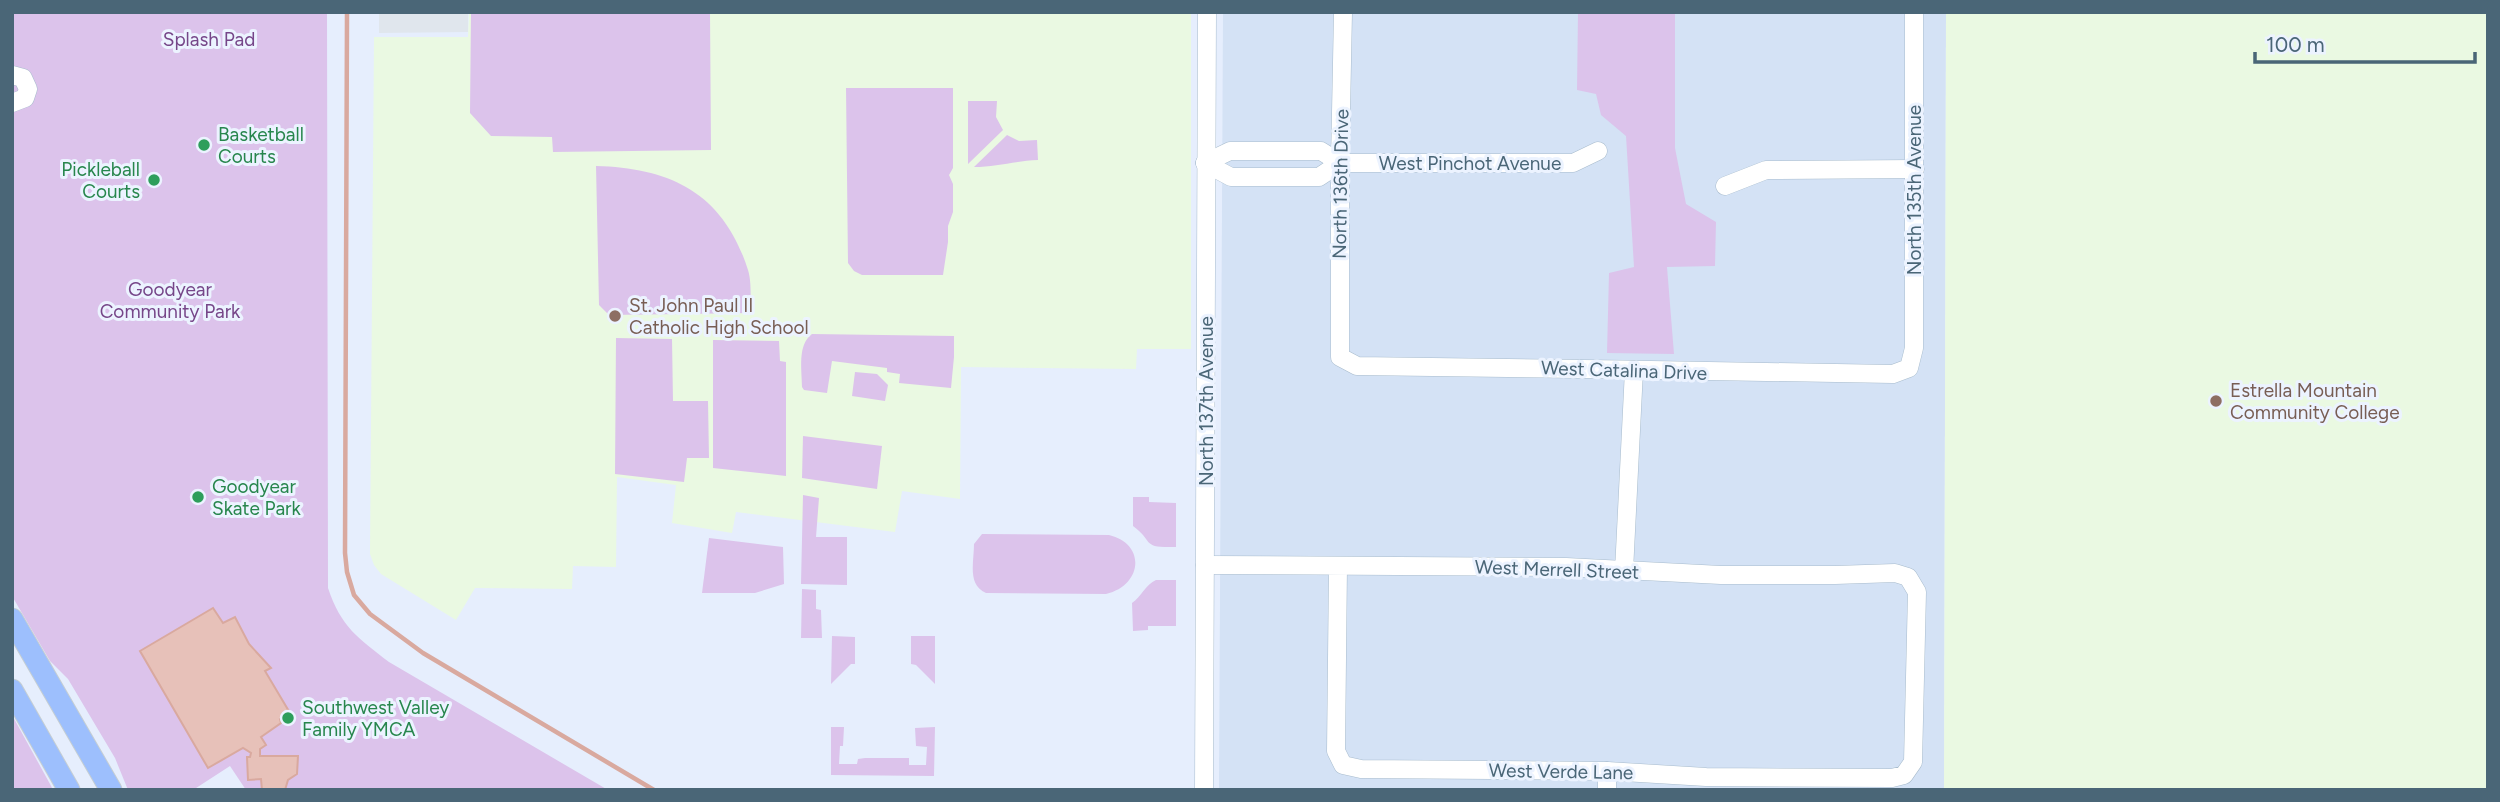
<svg xmlns="http://www.w3.org/2000/svg" width="2500" height="802" font-family="Figtree,sans-serif">
  <style>
    .residential { fill: #d4e2f5 }
    .industrial { fill: #e0e6ed }
    .education { fill: #eaf9e2 }
    .green { fill: #dcc3eb }
    .water { fill: #e7c1b9; stroke: #d9a99f; stroke-width: 2 }
    .lines { fill: none; stroke-linecap: round; stroke-linejoin: round }
    .stream { stroke: #d9a99f; stroke-width: 4.5 }
    .minor-casing { stroke: #a8bccd; stroke-width: 19 }
    .major-casing { stroke: #c5ced3; stroke-width: 23 }
    .minor { stroke: #fff; stroke-width: 18 }
    .major { stroke: #9dbffd; stroke-width: 21 }
    .leisure-dot { fill: #2e9e5b; stroke: #ecf3ff; stroke-width: 2.5 }
    .education-dot { fill: #8d6e63; stroke: #ecf3ff; stroke-width: 2.5 }
    .labels { text-anchor: middle; stroke-width: 6; stroke-linejoin: round; paint-order: stroke }
    .park-label { font-size: 19px; fill: #764689; stroke: #ecf3ff }
    .leisure-label { font-size: 19px; fill: #27864d; stroke: #ecf3ff; text-anchor: start }
    .street-label { font-size: 19px; fill: #4a6677; stroke: #ecf3ff }
    .education-label { font-size: 19px; fill: #785e54; stroke: #ecf3ff; text-anchor: start }
  </style>
  <rect width="100%" height="100%" fill="#e6eefd"/>
  <polygon class="residential" points="1223,12 1946,12 1944,790 1219,790"/>
  <polygon class="industrial" points="379,12 468,12 468,32 379,33"/>
  <g class="education">
    <polygon points="469,12 1191,12 1191,349 1137,349 1136,369 961,367 960,499 902,491 895,532 736,512 732,533 672,523 676,485 617,477 616,567 573,566 572,589 475,588 456,620 381,574 374,565 370,554 374,37 468,37"/>
    <polygon points="1946,12 2488,12 2488,790 1944,790"/>
  </g>
  <g class="green">
    <path d="M 12,12 L 327,12 L 328,588 C 341,627 358,638 389,662 L 608,790 L 246,790 L 230,766 L 193,790 L 128,790 L 115,758 L 68,679 L 50,661 L 12,596 Z"/>
    <polygon points="471,12 710,12 711,150 553,152 552,137 491,136 470,113"/>
    <polygon points="1578,12 1675,12 1675,148 1686,204 1716,222 1715,266 1667,267 1674,354 1607,353 1609,273 1634,267 1626,136 1601,115 1596,94 1577,90"/>
    <polygon points="846,88 953,88 953,168 949,175 953,184 953,212 948,226 948,242 943,275 862,275 854,271 848,263"/>
    <polygon points="968,101 997,101 996,117 1003,130 968,164"/>
    <path d="M 1007,135 L 1019,141 L 1037,140 L 1038,160 C 1015,161 996,167 974,167 Z"/>
    <path d="M 596,166 C 672,168 724,194 748,270 C 752,283 750,300 751,313 L 609,315 L 599,305 Z"/>
    <path d="M 812,334 L 954,336 L 954,357 L 951,388 L 899,383 L 900,374 L 887,372 L 887,368 L 832,361 L 827,393 L 804,390 L 802,387 C 802,370 797,345 812,334 Z"/>
    <polygon points="616,338 672,339 673,401 708,401 709,458 687,458 684,482 615,474"/>
    <polygon points="713,340 779,341 780,361 786,362 786,476 713,468"/>
    <polygon points="855,372 877,374 888,385 885,401 852,396"/>
    <polygon points="803,436 882,446 877,489 802,478"/>
    <polygon points="803,495 819,498 816,537 847,537 847,585 801,584"/>
    <path d="M 1133,497 L 1149,497 L 1149,502 L 1176,503 L 1176,547 C 1140,548 1155,542 1133,526 Z"/>
    <path d="M 982,534 L 1109,535 C 1147,544 1142,586 1106,594 L 986,593 C 967,585 974,562 974,544 Z"/>
    <polygon points="709,538 783,547 784,584 755,593 702,593"/>
    <path d="M 1156,580 L 1176,580 L 1176,626 L 1148,626 L 1148,630 L 1133,631 L 1132,603 C 1141,597 1146,584 1156,580 Z"/>
    <polygon points="802,589 816,590 816,609 821,610 822,638 801,638"/>
    <polygon points="832,636 855,637 855,664 851,664 831,684"/>
    <polygon points="911,636 935,636 935,684 916,665 911,664"/>
    <polygon points="12,715 50,784 53,790 14,790 12,787"/>
    <polygon points="831,727 844,727 843,746 840,746 839,764 857,764 858,759 865,758 909,758 909,765 926,765 927,747 916,746 915,728 935,727 934,776 831,775"/>
  </g>
  <polygon class="water" points="213,608 223,623 235,617 249,644 271,668 265,671 290,713 280,719 281,723 261,737 266,745 260,749 260,756 298,756 297,774 288,780 285,790 262,790 261,779 248,780 247,757 250,757 251,753 243,748 208,768 140,651"/>
  <g class="lines">
    <polyline class="stream" points="347,12 345,553 347,572 354,595 370,614 423,653 654,790"/>
    <defs>
      <g id="minor">
        <path d="M 1343,12 L 1340,163 L 1340,357 L 1357,366 C 1536,367 1714,372 1893,374 L 1909,368 L 1914,348 L 1914,12"/>
        <polyline points="12,75 23,78 28,89 25,98 12,103"/>
        <polyline points="1205,163 1230,151 1321,151 1340,163 1573,163 1598,151"/>
        <polyline points="1205,163 1231,177 1319,177 1340,163"/>
        <polyline points="1725,186 1766,170 1915,169"/>
        <polyline points="1205,565 1566,567 1721,575 1835,575 1895,573 1908,577 1917,592 1913,762 1904,775 1892,778 1706,777 1607,771 1361,769 1343,765 1336,751 1338,566"/>
        <polyline points="1624,571 1634,370"/>
        <polyline points="1204,790 1207,12"/>
        <polyline points="1607,790 1607,771"/>
      </g>
      <g id="major">
        <polyline points="12,619 111,790"/>
        <polyline points="12,690 69,790"/>
      </g>
    </defs>
    <use href="#minor" class="minor-casing"/>
    <use href="#major" class="major-casing"/>
    <use href="#minor" class="minor"/>
    <use href="#major" class="major"/>
  </g>
  <g class="leisure-dot">
    <circle cx="204" cy="145" r="7"/>
    <circle cx="154" cy="180" r="7"/>
    <circle cx="198" cy="497" r="7"/>
    <circle cx="288" cy="718" r="7"/>
  </g>
  <g class="education-dot">
    <circle cx="615" cy="316" r="7"/>
    <circle cx="2216" cy="401" r="7"/>
  </g>
  <g class="labels">
    <g class="park-label">
      <text x="209" y="46">Splash Pad</text>
      <text x="170" y="296">Goodyear<tspan x="170" dy="22">Community Park</tspan></text>
    </g>
    <g class="leisure-label">
      <text x="218" y="141">Basketball<tspan x="218" dy="22">Courts</tspan></text>
      <text x="140" y="176" text-anchor="end">Pickleball<tspan x="140" dy="22">Courts</tspan></text>
      <text x="212" y="493">Goodyear<tspan x="212" dy="22">Skate Park</tspan></text>
      <text x="302" y="714">Southwest Valley<tspan x="302" dy="22">Family YMCA</tspan></text>
    </g>
    <g class="street-label">
      <text x="1470" y="170">West Pinchot Avenue</text>
      <text transform="translate(1340 184) rotate(-89)" y="7">North 136th Drive</text>
      <text transform="translate(1914 190) rotate(-90)" y="7">North 135th Avenue</text>
      <text transform="translate(1624 370) rotate(2)" y="7">West Catalina Drive</text>
      <text transform="translate(1206 401) rotate(-90)" y="7">North 137th Avenue</text>
      <text transform="translate(1557 569) rotate(2)" y="7">West Merrell Street</text>
      <text transform="translate(1561 771) rotate(1)" y="7">West Verde Lane</text>
    </g>
    <g class="education-label">
      <text x="629" y="312">St. John Paul II<tspan x="629" dy="22">Catholic High School</tspan></text>
      <text x="2230" y="397">Estrella Mountain<tspan x="2230" dy="22">Community College</tspan></text>
    </g>
  </g>
  <rect width="2500" height="802" fill="none" stroke="#4a6677" stroke-width="28"/>
  <path d="M2255 52v10h220v-10" fill="none" stroke="#4a6677" stroke-width="3.5"/>
  <text x="2266" y="52" font-size="21" fill="#4a6677" stroke="#ecf3ff" stroke-width="5" paint-order="stroke">100 m</text>
</svg>
